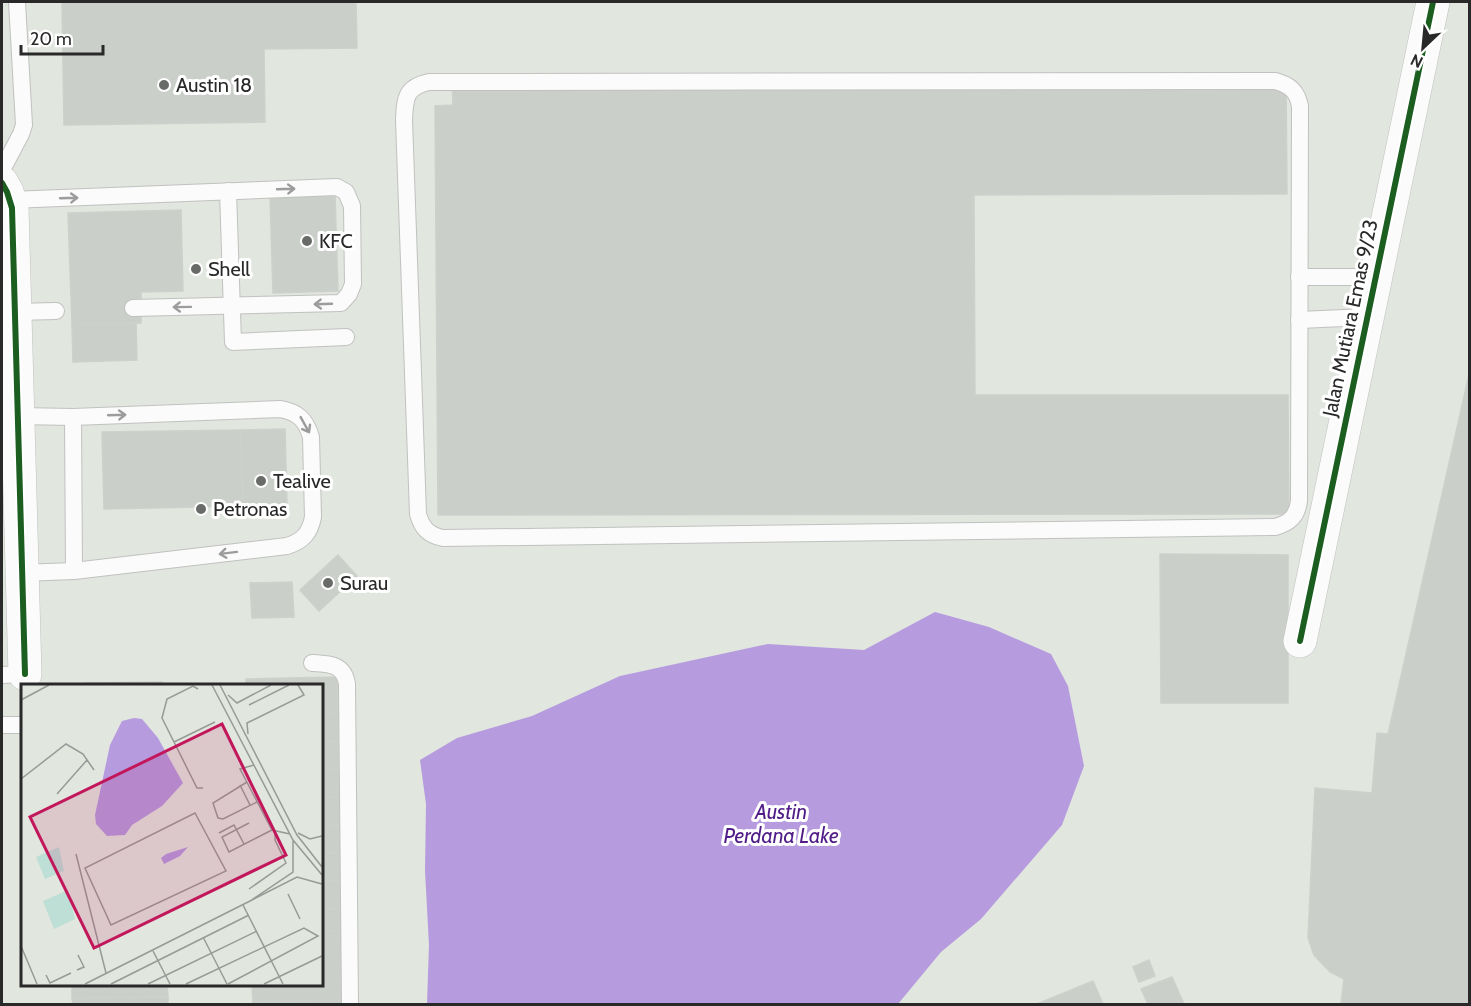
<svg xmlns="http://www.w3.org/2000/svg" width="1471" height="1006" font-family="Cabin,sans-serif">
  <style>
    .water { fill: #b69bdf }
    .building { fill: #cbcfca; stroke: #cdd1cb; stroke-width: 1.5 }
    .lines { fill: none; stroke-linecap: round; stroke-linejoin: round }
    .lane-casing { stroke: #c1c1c0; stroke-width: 18 }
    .street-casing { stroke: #c1c1c0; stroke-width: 34 }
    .lane { stroke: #fafbfa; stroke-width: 16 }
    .street { stroke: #fafbfa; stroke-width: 33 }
    .cycleway-casing { stroke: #fff; stroke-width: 10 }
    .cycleway { stroke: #1b5e20; stroke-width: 6 }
    .oneway { stroke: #9c9c9c }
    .poi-dot { fill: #696b69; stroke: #fff; stroke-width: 2 }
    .labels { text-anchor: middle; stroke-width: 6; stroke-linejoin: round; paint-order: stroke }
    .poi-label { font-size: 20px; fill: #292929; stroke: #fff; text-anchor: start }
    .street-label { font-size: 20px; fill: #292929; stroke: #fff }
    .water-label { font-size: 21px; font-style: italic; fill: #501d88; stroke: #fff }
    .inset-road { fill: none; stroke: #979a96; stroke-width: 1.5 }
    .view { fill: #c2185b; fill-opacity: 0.15; stroke: #c2185b; stroke-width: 3 }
    .inset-edge { fill: none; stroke: #292929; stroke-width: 3 }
  </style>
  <rect width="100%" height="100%" fill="#e1e6df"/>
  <polygon class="water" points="935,612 989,627 1051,654 1068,686 1084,766 1062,825 981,919 941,952 898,1004 427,1004 429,945 425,871 426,804 420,760 457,738 532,716 620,676 768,644 864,650"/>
  <g class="building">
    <polygon points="62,2 356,2 357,48 264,49 265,122 64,125"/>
    <polygon points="1286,78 1287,194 974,195 975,395 1288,395 1289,514 438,515 435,106 453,105 452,79"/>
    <polygon points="335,196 338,291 273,293 270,197"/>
    <polygon points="181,210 183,291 141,292 141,323 72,325 68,213"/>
    <polygon points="136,323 137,360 73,362 72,325"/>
    <polygon points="1470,370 1470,1004 1341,1004 1344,979 1330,972 1314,955 1308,938 1315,788 1372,793 1377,733 1388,734"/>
    <polygon points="285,429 287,505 243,506 241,430"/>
    <polygon points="241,430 243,506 104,509 102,432"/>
    <polygon points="1160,554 1288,555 1288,703 1161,703"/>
    <polygon points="338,555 357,576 319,611 300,590"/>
    <polygon points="292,582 294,617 252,618 250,583"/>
    <polygon points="337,677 338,714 321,714 321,685 246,685 246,679"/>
    <polygon points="162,682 162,685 82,685 84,683"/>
    <rect x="321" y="714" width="17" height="28"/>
    <polygon points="321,742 338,742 339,769 321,770"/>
    <polygon points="339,769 340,797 321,798 321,770"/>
    <polygon points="340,797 340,825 321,826 321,798"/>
    <polygon points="340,825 341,853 321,853 321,826"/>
    <rect x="321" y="853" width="20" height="28"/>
    <polygon points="321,881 341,881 342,909 321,909"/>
    <rect x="321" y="909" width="21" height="22"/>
    <polygon points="321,931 342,931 344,1000 253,1002 252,984 321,984"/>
    <polygon points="1149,960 1155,976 1139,982 1133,967"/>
    <polygon points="1172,977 1184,1004 1148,1004 1141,989"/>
    <polygon points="1093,981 1103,1004 1037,1004"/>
    <polygon points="72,984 167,984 168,997 72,998"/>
    <polygon points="168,997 168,1004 73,1004 72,998"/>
    <polygon points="344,1000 344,1004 253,1004 253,1002"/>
  </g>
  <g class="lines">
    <defs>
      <g id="lane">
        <path d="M 1275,81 C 1290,85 1297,91 1300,106 L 1299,501 C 1297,516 1290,523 1275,527 L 443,538 C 428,535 422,528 418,514 L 404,120 C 405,99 405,87 429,82 Z"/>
        <polyline points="2,170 21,134 24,125 17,2"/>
        <polyline points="228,191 233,342 346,337"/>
        <polyline points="10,200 337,187 346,192 352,206 353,284 349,294 341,303 133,308"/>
        <polyline points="1299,277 1375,277"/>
        <polyline points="14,312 56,311"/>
        <polyline points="1299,320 1367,317"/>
        <path d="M 17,416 L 73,417 L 280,409 C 298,412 306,420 311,437 L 313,517 C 310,533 303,541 287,546 L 74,571 L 21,573"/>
        <polyline points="73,417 74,571"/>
        <path d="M 312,663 C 330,664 344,664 347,684 L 350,1004"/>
        <polyline points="2,675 25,674"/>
        <polyline points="2,725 22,725"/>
      </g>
      <g id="street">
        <polyline points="2,183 7,192 12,208 25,674"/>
        <polyline points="1300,641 1433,2"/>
      </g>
    </defs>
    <use href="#lane" class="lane-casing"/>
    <use href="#street" class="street-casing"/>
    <use href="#lane" class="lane"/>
    <use href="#street" class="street"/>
    <defs>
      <g id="cycleway">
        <polyline points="2,183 7,192 12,208 25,674"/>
        <polyline points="1300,641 1433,2"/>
      </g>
    </defs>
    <use href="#cycleway" class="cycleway-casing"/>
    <use href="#cycleway" class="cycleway"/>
  </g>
  <defs><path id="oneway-shaft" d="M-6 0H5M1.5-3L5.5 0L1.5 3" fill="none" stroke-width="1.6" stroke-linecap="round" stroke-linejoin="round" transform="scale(1.5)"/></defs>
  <g class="oneway">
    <use href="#oneway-shaft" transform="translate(286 189) rotate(-2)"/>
    <use href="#oneway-shaft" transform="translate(69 198) rotate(-2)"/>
    <use href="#oneway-shaft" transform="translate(323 304) rotate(178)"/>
    <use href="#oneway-shaft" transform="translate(182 307) rotate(179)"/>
    <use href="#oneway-shaft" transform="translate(117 415) rotate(-2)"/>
    <use href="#oneway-shaft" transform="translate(305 425) rotate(61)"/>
    <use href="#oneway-shaft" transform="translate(228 553) rotate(173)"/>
  </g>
  <g class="poi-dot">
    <circle cx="164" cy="85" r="6"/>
    <circle cx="307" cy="241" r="6"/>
    <circle cx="196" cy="269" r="6"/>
    <circle cx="261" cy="481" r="6"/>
    <circle cx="201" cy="509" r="6"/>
    <circle cx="328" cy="583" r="6"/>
  </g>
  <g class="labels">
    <g class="poi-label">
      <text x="176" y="92">Austin 18</text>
      <text x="319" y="248">KFC</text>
      <text x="208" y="276">Shell</text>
      <text x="273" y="488">Tealive</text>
      <text x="213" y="516">Petronas</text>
      <text x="340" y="590">Surau</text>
    </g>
    <g class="street-label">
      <text transform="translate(1350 318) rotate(-78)" y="7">Jalan Mutiara Emas 9/23</text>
    </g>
    <g class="water-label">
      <text x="781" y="819">Austin<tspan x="781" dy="24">Perdana Lake</tspan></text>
    </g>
  </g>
  <g transform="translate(21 684)">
    <rect width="302" height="302" fill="#e1e6df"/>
    <path d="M 38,163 L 43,187 L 24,195 L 15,173 ZM 47,206 L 54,235 L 33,245 L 22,217 Z" fill="#bddfd5"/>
    <path d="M 113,34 L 121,35 L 137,54 L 162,99 L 141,122 L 111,141 L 104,151 L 86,152 L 75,140 L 74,131 L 89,61 L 101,37 ZM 167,163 L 159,172 L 143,180 L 140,174 L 145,170 Z" fill="#b69bdf"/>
    <path class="inset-road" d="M 191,1 L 272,156 L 301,191M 199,1 L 276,151 L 301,183M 177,5 L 172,2 L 146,15 L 141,34 L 176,104 L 182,104M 207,11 L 216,19 L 250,1M 0,16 L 28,1M 228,21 L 268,1M 227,50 L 226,39 L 283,11 L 277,1M 153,58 L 194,38M 233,81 L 219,85 L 251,146 L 269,150M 0,95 L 45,60 L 62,70 L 73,86M 226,98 L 192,119 L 197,134 L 202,135 L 236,118M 219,101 L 229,121M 36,110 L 66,76M 174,129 L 205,187 L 90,241 L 64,184 ZM 228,139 L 201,153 L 208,168 L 251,146M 198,149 L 213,141 L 223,160M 277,149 L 289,155 L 301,152M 55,170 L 85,289M 228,205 L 265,179 L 254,156 L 254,147M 267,210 L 279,235M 229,217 L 276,193 L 301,200M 222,221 L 262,300M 182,253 L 206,300M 0,262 L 16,300M 132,267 L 149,300M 56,286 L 63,283 L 57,271M 25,291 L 29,299 L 50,289M 64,300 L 229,217 L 272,188 L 272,156M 90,300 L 228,231M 127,300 L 236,247M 165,300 L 283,244 L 297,252 L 207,300M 243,300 L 301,272"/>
    <path class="view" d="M 201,40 L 265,171 L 73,264 L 9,133 Z"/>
    <rect width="302" height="302" class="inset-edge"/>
  </g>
  <rect width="1471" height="1006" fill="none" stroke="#292929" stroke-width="6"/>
  <g transform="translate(1423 48) rotate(206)" stroke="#ffffff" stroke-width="4.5" paint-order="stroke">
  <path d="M0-4.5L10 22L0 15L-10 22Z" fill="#292929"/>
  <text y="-9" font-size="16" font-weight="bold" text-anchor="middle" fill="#292929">N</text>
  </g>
  <path d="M21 45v9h82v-9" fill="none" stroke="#292929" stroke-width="3"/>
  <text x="30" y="45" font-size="18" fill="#292929" stroke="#ffffff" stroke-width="4.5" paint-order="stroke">20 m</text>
</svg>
